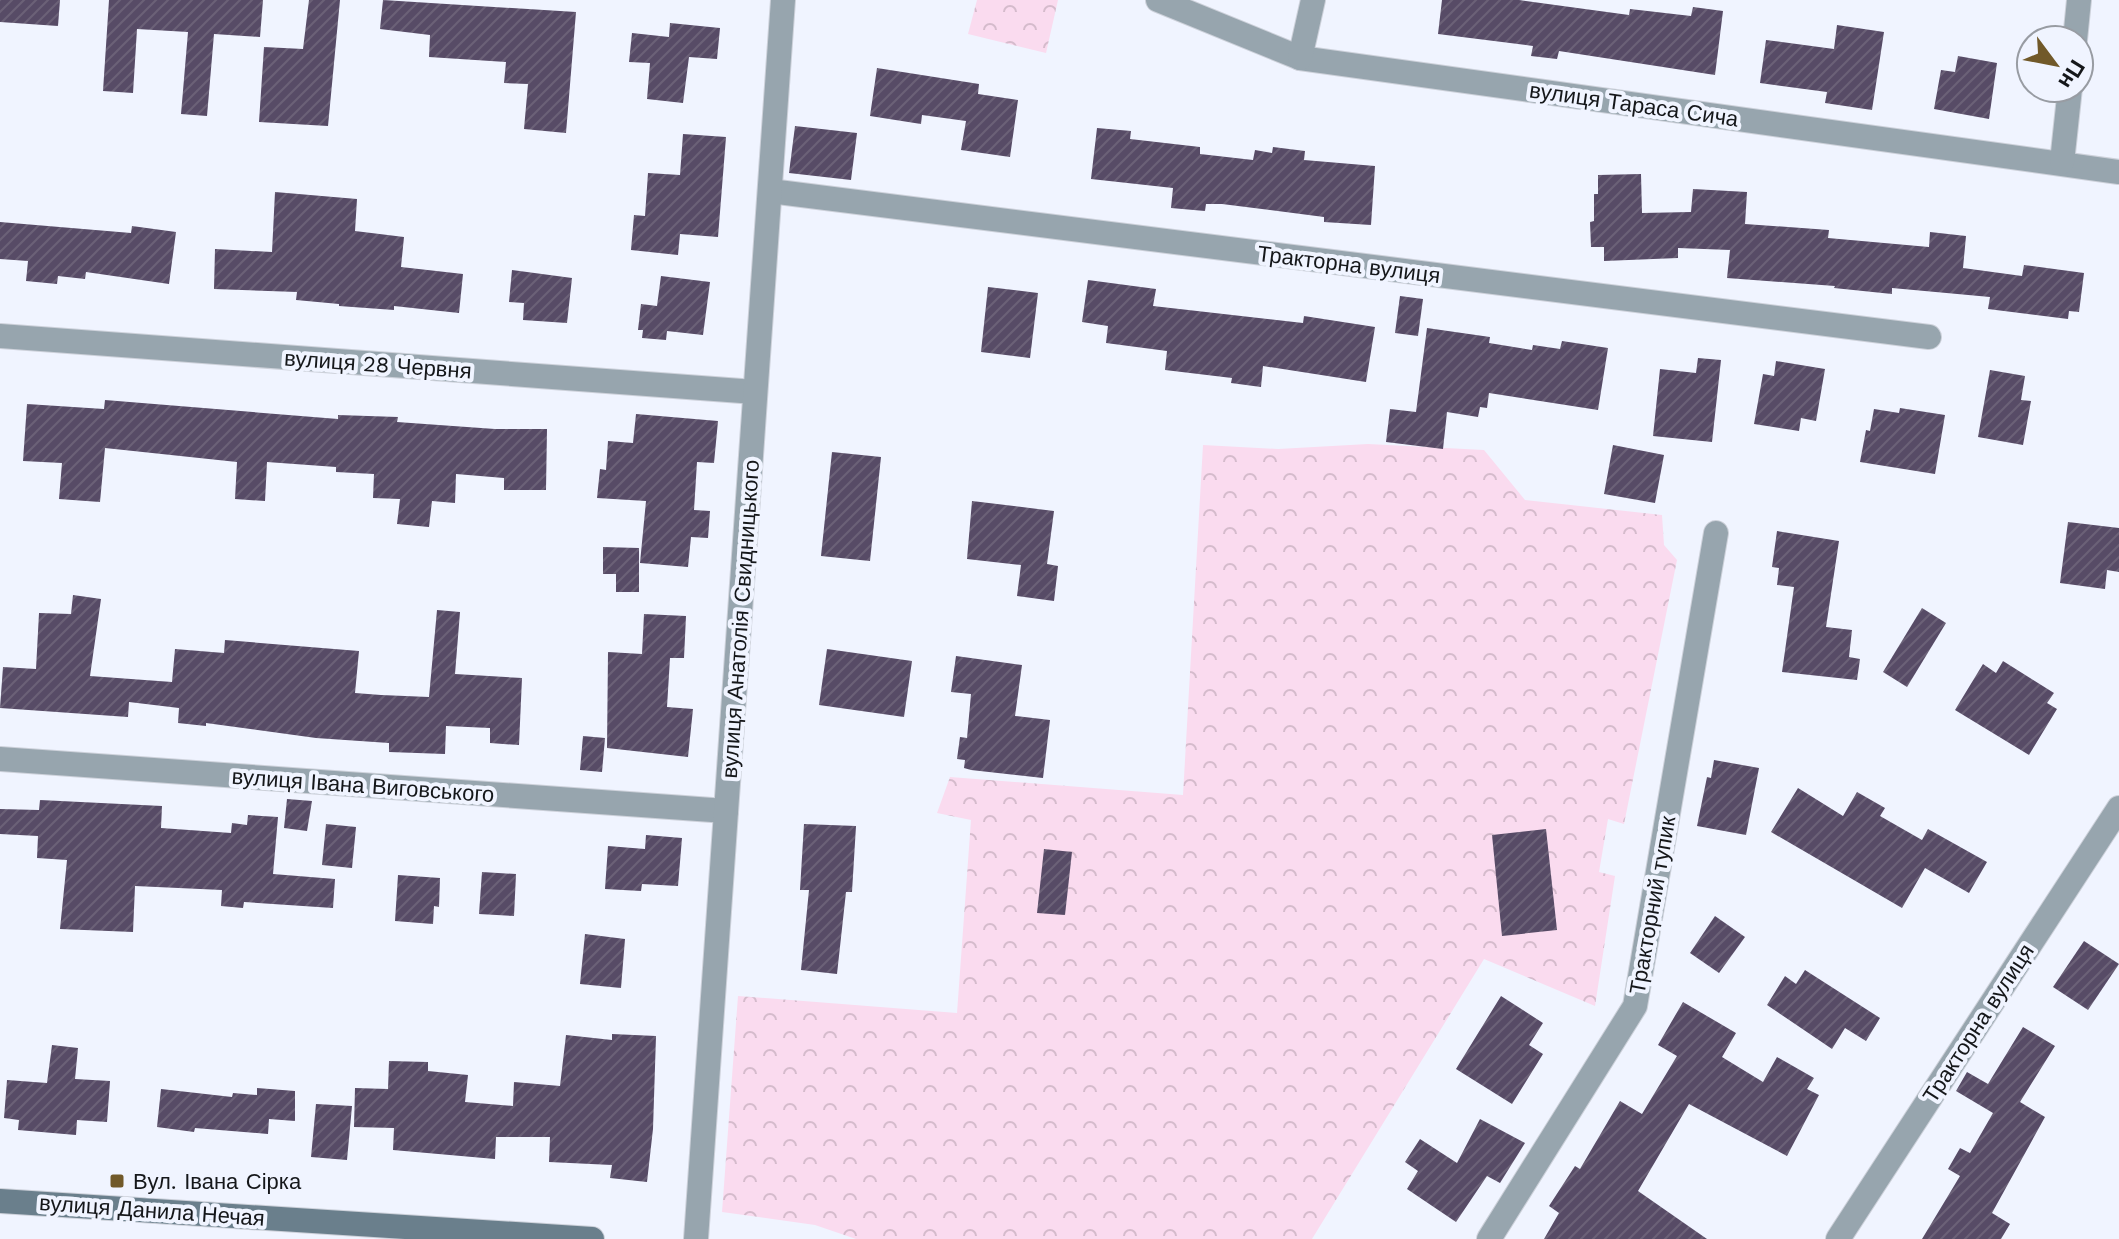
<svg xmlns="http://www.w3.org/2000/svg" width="2119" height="1239" font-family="'Work Sans',sans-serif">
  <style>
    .forest { fill: url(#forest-crowns) }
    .building { fill: url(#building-hatch) }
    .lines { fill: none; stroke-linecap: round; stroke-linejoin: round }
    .street-casing { stroke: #cdd1da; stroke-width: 26 }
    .secondary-casing { stroke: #cdd1da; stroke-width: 26 }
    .street { stroke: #97a5ae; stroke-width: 24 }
    .secondary { stroke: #6a7f8c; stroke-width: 24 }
    .poi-dot { fill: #715929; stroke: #f0f4ff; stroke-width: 3 }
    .labels { text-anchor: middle; stroke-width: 8; stroke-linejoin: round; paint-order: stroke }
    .street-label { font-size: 22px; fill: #15171a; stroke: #f0f4ff }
    .poi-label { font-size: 22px; fill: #15171a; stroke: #f0f4ff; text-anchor: start }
  </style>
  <defs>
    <pattern id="forest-crowns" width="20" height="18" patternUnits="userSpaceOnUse" patternTransform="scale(2)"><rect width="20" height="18" fill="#fadbef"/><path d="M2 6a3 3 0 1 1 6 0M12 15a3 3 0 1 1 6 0" fill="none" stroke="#d5bbcc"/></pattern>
    <pattern id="building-hatch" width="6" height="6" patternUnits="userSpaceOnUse" patternTransform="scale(2)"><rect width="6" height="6" fill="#574b66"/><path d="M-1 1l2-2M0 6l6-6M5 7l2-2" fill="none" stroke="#6b6177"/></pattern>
  </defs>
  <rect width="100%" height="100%" fill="#f0f4ff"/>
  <g class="forest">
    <polygon points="977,0 1058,0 1046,53 968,34"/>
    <polygon points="1368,444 1484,450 1525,500 1662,515 1664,545 1677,560 1624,824 1608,819 1599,872 1615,876 1595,1006 1484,959 1312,1239 856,1239 815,1225 722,1212 738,996 957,1013 971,820 937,813 950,777 1183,795 1203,445 1278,449"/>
  </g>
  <g class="building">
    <polygon points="0,0 60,0 58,26 0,22"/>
    <polygon points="109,0 263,0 260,37 214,34 207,116 181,114 188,32 137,29 133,93 103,91"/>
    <polygon points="309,0 340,0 328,126 259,122 264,47 303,49"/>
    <polygon points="383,0 576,12 566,133 524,129 528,84 504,83 506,62 429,57 430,35 380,29"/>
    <polygon points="1442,0 1519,0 1629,15 1630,9 1691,16 1693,7 1723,11 1715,75 1559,51 1557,59 1531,56 1533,46 1438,34"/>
    <polygon points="670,23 720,28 717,59 689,57 683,103 647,99 650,63 629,62 632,33 669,37"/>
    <polygon points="1837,25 1884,32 1872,110 1825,103 1827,92 1760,83 1766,40 1834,49"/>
    <polygon points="1958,56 1997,63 1989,119 1934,109 1941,70 1955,72"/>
    <polygon points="877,68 979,84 978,94 1018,100 1010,157 961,150 966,121 922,115 921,124 870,116"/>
    <polygon points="795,126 857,133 851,180 789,173"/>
    <polygon points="1097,128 1131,131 1130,139 1200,147 1200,154 1253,160 1255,150 1272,153 1273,147 1305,151 1304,160 1375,166 1371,225 1324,222 1324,217 1222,204 1206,204 1205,211 1171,208 1173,188 1091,179"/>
    <polygon points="683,134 726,137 718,237 680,234 678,255 631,250 634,215 645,216 648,173 680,175"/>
    <polygon points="1641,174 1642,213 1691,212 1693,189 1747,192 1745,224 1829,230 1828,238 1929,247 1930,232 1966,236 1963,268 2022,276 2024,265 2084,273 2079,312 2069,311 2068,319 1988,309 1990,297 1892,288 1892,294 1834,288 1835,286 1727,278 1730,250 1678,248 1678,258 1604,261 1604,247 1591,247 1590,222 1594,221 1594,194 1598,194 1598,175"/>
    <polygon points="275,192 357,199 355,231 404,237 401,267 463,274 459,313 394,306 394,310 339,306 339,304 296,300 297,292 214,289 215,249 272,252"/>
    <polygon points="0,222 131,233 132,226 176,232 169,284 86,272 85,279 58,276 57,284 26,281 28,261 0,259"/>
    <polygon points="512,270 572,278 567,323 523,320 524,303 509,302"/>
    <polygon points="661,276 710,282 703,335 667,331 666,340 642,338 643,330 638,330 641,304 657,306"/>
    <polygon points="1088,280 1156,289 1153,306 1303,323 1304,316 1375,327 1366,382 1263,366 1261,387 1231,383 1232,378 1165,370 1167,351 1106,343 1108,326 1082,322"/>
    <polygon points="988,287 1038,293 1030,358 981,352"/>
    <polygon points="1400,296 1423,299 1418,336 1395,333"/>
    <polygon points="1427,328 1490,337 1489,343 1532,350 1533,345 1560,349 1562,341 1608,348 1598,410 1489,393 1487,408 1480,407 1478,417 1447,412 1443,449 1386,442 1390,409 1416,412"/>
    <polygon points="1698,358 1721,360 1712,442 1653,436 1660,369 1696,373"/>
    <polygon points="1776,361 1825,369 1816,421 1801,418 1799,431 1754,424 1763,374 1774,376"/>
    <polygon points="1990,370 2025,376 2021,400 2031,401 2023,445 1978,437"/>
    <polygon points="105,400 338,419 338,415 398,417 397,422 495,429 547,429 546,490 504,490 504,478 456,474 455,503 432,501 429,527 397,524 400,499 373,498 374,474 336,472 336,467 267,462 265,501 235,499 237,462 105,448 100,502 59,499 62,463 23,461 27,404 104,409"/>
    <polygon points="1900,408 1945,415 1935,474 1860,462 1866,430 1870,431 1874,409 1899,413"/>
    <polygon points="636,414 718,421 714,463 697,462 694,510 710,511 708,538 691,537 688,567 640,563 646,501 597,498 600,469 606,470 608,441 633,443"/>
    <polygon points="1613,445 1664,455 1655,503 1604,494"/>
    <polygon points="832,452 881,457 870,561 821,556"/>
    <polygon points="972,501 1054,511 1047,564 1058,566 1054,601 1017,596 1021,565 967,559"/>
    <polygon points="2068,522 2119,528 2119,572 2107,570 2105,589 2060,583"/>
    <polygon points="1777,531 1839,541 1826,627 1852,630 1849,657 1860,659 1857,680 1782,672 1794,587 1777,585 1779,568 1772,567"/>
    <polygon points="603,547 639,548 639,592 616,592 616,574 603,574"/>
    <polygon points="73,595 101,599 90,676 172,682 175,649 224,653 225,640 359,651 355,693 381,695 429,697 437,610 460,612 455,674 522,678 519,745 490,743 490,728 446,726 445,754 389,752 389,743 316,738 206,723 206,726 178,723 179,708 129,702 128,717 0,708 3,667 36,669 39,613 71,614"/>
    <polygon points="1922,608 1946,623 1907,687 1883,672"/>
    <polygon points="644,614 686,616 684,658 670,658 667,707 693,709 688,757 607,748 608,652 642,654"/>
    <polygon points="827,649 912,661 904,717 819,705"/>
    <polygon points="956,656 1022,665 1015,716 1050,720 1043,778 971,770 964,768 965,760 957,759 960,737 967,738 971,694 951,692"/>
    <polygon points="2003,661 2054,693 2047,703 2057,709 2029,755 1955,710 1983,664 1996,673"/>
    <polygon points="583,736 605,738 602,772 580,770"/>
    <polygon points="1714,760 1759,768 1746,835 1697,826 1707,777 1711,778"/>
    <polygon points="1798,788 1843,816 1857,792 1885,808 1880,816 1922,840 1928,829 1987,862 1969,893 1925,868 1902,908 1771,832"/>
    <polygon points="287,799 312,801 307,831 284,828"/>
    <polygon points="40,800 162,806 161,828 231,833 232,823 247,825 248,815 278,817 273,874 335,879 333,908 244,902 243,908 221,906 222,890 135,886 133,932 60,929 67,860 37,858 38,836 0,834 0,809 39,810"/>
    <polygon points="326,824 356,827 352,868 322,865"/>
    <polygon points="804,824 856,826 852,892 846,892 837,974 801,970 809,890 800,890"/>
    <polygon points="1546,829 1557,930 1502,936 1492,835"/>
    <polygon points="646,835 682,838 678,886 642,884 641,891 605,889 608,846 645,849"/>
    <polygon points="1044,849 1072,852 1065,915 1037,913"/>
    <polygon points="482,872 516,874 514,916 479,914"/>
    <polygon points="398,875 440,878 439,907 434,906 433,924 395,921"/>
    <polygon points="1715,916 1745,937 1719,973 1690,953"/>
    <polygon points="585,934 625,939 621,988 580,984"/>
    <polygon points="2084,941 2119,964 2088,1010 2053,987"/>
    <polygon points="1805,970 1880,1018 1866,1041 1845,1028 1832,1049 1767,1005 1785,976 1796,984"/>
    <polygon points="1501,996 1543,1023 1529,1045 1543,1054 1512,1104 1456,1069"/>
    <polygon points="1683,1002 1736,1033 1722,1057 1763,1082 1777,1057 1814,1078 1807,1089 1819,1095 1787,1156 1689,1104 1638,1191 1707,1239 1544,1239 1559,1213 1549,1206 1575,1166 1580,1169 1620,1101 1642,1114 1677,1056 1658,1045"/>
    <polygon points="2023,1027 2055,1046 2020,1102 2045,1117 1992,1213 2010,1224 2001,1239 1922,1239 1960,1176 1948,1169 1960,1148 1970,1153 1993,1113 1956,1091 1967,1072 1988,1084"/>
    <polygon points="612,1034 656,1036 653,1129 647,1182 610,1178 612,1165 549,1162 550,1137 496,1137 495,1159 393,1150 394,1128 354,1127 355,1088 388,1089 389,1061 428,1062 428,1071 468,1075 465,1102 513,1106 514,1082 560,1086 566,1035 612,1040"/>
    <polygon points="52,1045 78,1048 75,1079 110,1081 107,1122 77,1120 76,1135 18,1130 19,1120 4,1118 7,1080 47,1083"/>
    <polygon points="257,1088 295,1091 295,1121 269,1119 268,1134 195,1128 194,1132 157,1127 161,1089 232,1097 233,1093 257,1095"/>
    <polygon points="316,1104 352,1106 347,1160 311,1157"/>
    <polygon points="1480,1119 1525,1143 1500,1183 1487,1176 1456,1222 1407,1189 1418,1171 1405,1162 1420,1139 1457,1163"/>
  </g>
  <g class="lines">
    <defs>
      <g id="street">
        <polyline points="1158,0 1300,58 2119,172"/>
        <polyline points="2075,40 2079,0"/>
        <polyline points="1300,58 1313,0"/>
        <polyline points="2062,162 2070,88"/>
        <polyline points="770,191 1929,337"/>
        <polyline points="0,336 755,392"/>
        <polyline points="0,759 726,811"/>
        <polyline points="696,1239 783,0"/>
        <polyline points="1489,1239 1635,1006 1716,533"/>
        <polyline points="1838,1239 2119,808"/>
      </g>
      <polyline id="secondary" points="0,1201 592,1239"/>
    </defs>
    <use href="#street" class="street-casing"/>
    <use href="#secondary" class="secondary-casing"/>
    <use href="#street" class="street"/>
    <use href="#secondary" class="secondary"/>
  </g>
  <rect class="poi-dot" x="109" y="1173" width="16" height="16" rx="4"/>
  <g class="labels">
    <g class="street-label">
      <text transform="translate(1634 104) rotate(8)" y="8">вулиця Тараса Сича</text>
      <text transform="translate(1349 264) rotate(7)" y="8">Тракторна вулиця</text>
      <text transform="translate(378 364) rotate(4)" y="8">вулиця 28 Червня</text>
      <text transform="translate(740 619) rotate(-86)" y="8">вулиця Анатолія Свидницького</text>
      <text transform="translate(363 785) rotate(4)" y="8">вулиця Івана Виговського</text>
      <text transform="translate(1652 905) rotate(-80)" y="8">Тракторний тупик</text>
      <text transform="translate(1978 1023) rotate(-57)" y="8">Тракторна вулиця</text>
      <text transform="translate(152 1210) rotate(4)" y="8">вулиця Данила Нечая</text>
    </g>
    <g class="poi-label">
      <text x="133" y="1189">Вул. Івана Сірка</text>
    </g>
  </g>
  <g transform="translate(2055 64) rotate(122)"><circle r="38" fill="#f0f4ff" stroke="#989ca3" stroke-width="2"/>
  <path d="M0-6L14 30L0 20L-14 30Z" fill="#715929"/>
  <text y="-12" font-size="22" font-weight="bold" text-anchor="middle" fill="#15171a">Пн</text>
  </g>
</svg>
